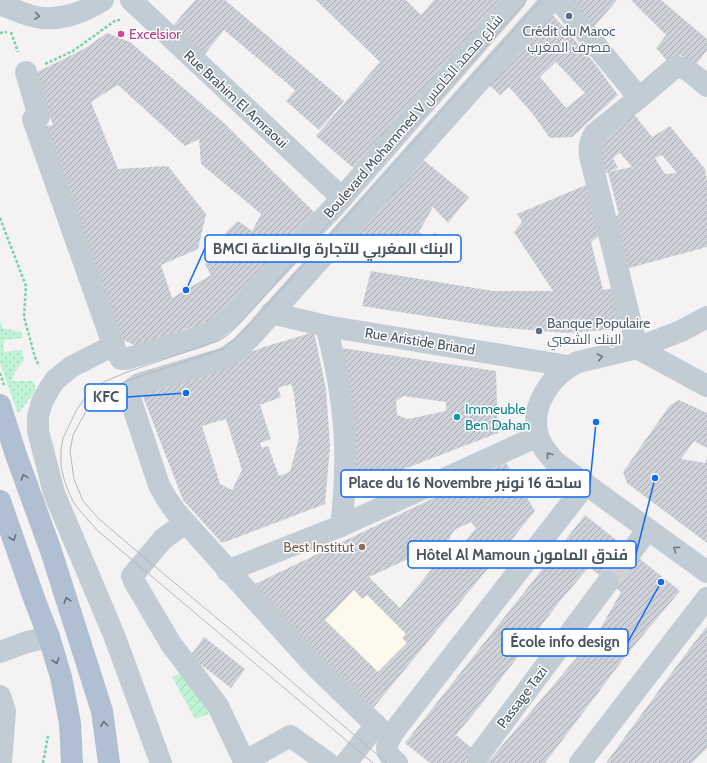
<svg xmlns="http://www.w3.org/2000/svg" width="707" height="763" font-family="Cabin,Cairo,sans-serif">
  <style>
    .commercial { fill: #fef9ed }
    .park { fill: url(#park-dots) }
    .garden { fill: url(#garden-furrows) }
    .building { fill: url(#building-hatch); fill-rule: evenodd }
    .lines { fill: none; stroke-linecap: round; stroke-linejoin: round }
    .minor-tunnel { stroke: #d2d2d5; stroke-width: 22; stroke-dasharray: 22 11; stroke-linecap: butt }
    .path { stroke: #74d4a8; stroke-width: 2.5; stroke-dasharray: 3 2; stroke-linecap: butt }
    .minor { stroke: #c2ccd4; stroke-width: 22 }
    .major { stroke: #b0c0d2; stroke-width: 22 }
    .tram { stroke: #b4b7bd; stroke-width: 1 }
    .oneway { stroke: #6d7884 }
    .oneway2 { stroke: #626f7d }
    .service-dot { fill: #5c6f8a; stroke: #fff; stroke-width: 1.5 }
    .hotel-dot { fill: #d1479c; stroke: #fff; stroke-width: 1.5 }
    .culture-dot { fill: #0f9aa8; stroke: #fff; stroke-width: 1.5 }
    .education-dot { fill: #8d6e63; stroke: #fff; stroke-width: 1.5 }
    .labels { text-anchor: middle; stroke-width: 3; stroke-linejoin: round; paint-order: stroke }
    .service-label { font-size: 14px; fill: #4e5e75; stroke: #fff }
    .hotel-label { font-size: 14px; fill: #b23c85; stroke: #fff; text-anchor: start }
    .street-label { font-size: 14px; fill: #485461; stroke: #fff }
    .culture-label { font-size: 14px; fill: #0d838f; stroke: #fff; text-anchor: start }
    .education-label { font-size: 14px; fill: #785e54; stroke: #fff; text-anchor: end }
    .leader { fill: none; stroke: #0e69f3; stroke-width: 1.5 }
    .callout-dot { fill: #0e69f3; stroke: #fff; stroke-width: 1.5 }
    .callout { fill: #fff; stroke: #0e69f3; stroke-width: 1.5 }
    .callout-label { font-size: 15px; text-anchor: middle; font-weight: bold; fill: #485461 }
  </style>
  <defs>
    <pattern id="park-dots" width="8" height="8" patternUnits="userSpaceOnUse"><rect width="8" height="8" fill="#bff3d5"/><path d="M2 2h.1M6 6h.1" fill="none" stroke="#a6d2b9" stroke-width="1.8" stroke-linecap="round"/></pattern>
    <pattern id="garden-furrows" width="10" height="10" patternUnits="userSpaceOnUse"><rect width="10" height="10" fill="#bff3d5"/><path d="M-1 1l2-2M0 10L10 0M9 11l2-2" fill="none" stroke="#a6d2b9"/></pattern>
    <pattern id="building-hatch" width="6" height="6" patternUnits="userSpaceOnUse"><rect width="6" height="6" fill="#ced1d7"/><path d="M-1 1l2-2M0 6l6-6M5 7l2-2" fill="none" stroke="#a9acb2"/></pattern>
  </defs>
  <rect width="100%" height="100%" fill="#f4f2f2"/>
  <polygon class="commercial" points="337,543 431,638 370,712 255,584"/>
  <polygon class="park" points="0,320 3,328 21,332 23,338 5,340 3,346 4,352 22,350 24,360 14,373 12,381 33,381 36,390 18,414 0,363"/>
  <polygon class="garden" points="184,672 211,713 195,719 172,677"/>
  <g class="building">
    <polygon points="195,0 225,0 344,101 319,130 286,101 295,90 224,30 204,55 172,27"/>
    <polygon points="316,0 406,0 421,15 434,0 506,0 358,172 316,136 380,62"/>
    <polygon points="571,0 617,0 592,29"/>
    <polygon points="631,0 661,0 707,39 707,50 695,66 681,55 670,64 656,48 666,35"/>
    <path d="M 553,15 L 595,64 L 618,95 L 572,137 L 550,138 L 532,113 L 509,87 L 500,95 L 488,84 ZM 556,62 L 585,93 L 566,108 L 540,77 Z"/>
    <path d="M 107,33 L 130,42 L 224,123 L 317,215 L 216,322 L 196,331 L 191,327 L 138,347 L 116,336 L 42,127 L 53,125 L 35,73 L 84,49 ZM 118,85 L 185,146 L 199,139 L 201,164 L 261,214 L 252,231 L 238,221 L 225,233 L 237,245 L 227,258 L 217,251 L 205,264 L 211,275 L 172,298 L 161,265 L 198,249 L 206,214 L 168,166 L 118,169 L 91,102 Z"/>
    <path d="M 633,113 L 652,137 L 670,126 L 705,169 L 707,181 L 707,247 L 629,268 L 613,217 L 619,215 L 608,172 L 604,174 L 598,139 ZM 620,153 L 632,167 L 608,172 L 618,168 L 613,158 ZM 662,155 L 677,173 L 665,174 L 655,158 Z"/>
    <polygon points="421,158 469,197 448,223 433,207 419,232 427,239 435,232 449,254 440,260 421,256 415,260 402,252 387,260 354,234"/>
    <polygon points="586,185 602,233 591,242 603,290 613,288 622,318 617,329 566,333 495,327 362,306 371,271 493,291 553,291 514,232 522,222 517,214"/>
    <path d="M 314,332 L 326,389 L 330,446 L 325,504 L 222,543 L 183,500 L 142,394 L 264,347 ZM 291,384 L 294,394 L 299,438 L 290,472 L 279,476 L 268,446 L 262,448 L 260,443 L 271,439 L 260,405 L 281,397 L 278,388 ZM 226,419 L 242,470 L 232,490 L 220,484 L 202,426 Z"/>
    <path d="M 342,348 L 496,371 L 498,433 L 357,487 ZM 403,396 L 446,402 L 446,411 L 408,419 L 397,415 L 396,401 Z"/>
    <polygon points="679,400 707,413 707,448 694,441 681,459 705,463 707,457 707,543 627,483 623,472 670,405"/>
    <path d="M 506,463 L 535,511 L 370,712 L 255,584 ZM 471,522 L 476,528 L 462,545 L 452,544 L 400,608 L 369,577 L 449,540 L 454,530 ZM 354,590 L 362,599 L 367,595 L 406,634 L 402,638 L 407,643 L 378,672 L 325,620 Z"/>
    <path d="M 585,515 L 680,591 L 628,653 L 545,763 L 430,763 L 405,743 ZM 589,567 L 621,592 L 599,631 L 488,762 L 456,735 L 484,701 L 560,601 Z"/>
    <polygon points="707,626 707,748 692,763 606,763 681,660"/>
    <polygon points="204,637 245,669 231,688 190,656"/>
  </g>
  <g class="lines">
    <polyline class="minor-tunnel" points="608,582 631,552"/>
    <g class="path">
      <polyline points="11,32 18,52"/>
      <polyline points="0,33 7,32"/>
      <polyline points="45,64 73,51 116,20 121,20"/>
      <polyline points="0,218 26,286 24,317 35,357 39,366"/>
      <polyline points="0,373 4,385"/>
      <polyline points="43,763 48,736"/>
    </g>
    <g class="minor">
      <polyline points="131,0 342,198"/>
      <polyline points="559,0 639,98"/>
      <path d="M 0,4 C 10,8 21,13 32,16 C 56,23 83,13 103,0"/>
      <polyline points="26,72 39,117 33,119 115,350 121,359 126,359 199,337 213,331 231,317 333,208 515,0"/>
      <path d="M 707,86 C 699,80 685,64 674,68 L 639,98 L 595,133 C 590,141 589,146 590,156 L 637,348 L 707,386"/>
      <polyline points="271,313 326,326 568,366"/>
      <path d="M 707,317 L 681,331 L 637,348 L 578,362 C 552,374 529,406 538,436 C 541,446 548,454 555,462 L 707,572"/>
      <path d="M 326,326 C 345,397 350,453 341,526"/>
      <polyline points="114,345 71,367 55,380 49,389 42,402 38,416 38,431 54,493 114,635 161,763"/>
      <polyline points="185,523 163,539 132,576 135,583 171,644 218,706 245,763"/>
      <polyline points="631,552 648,529"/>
      <polyline points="227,571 341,526 538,436"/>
      <polyline points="0,652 27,642 49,637"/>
      <polyline points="0,696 5,711 1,763"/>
      <polyline points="389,738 312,663 176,512 166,498 159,485 131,401 130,396 131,390 139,384 225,358 241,347 257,330 552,0"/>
      <polyline points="479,755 608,582"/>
      <polyline points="244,762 290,736 328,763"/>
      <polyline points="346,763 376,725"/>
      <path d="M 397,763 C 383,751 385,745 395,730 L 586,484"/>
      <polyline points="580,763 707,598"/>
    </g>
    <g class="major">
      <polyline points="0,405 16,455 51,551 102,711 109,763"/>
      <polyline points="0,501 35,601 49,637 61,677 70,723 72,763"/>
    </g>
    <g class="tram">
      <polyline points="373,763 98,531 81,512 74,503 69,493 64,479 61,466 61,450 63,438 76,411 84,399 92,390 104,382 127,372 218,341 228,335 241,322 527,0"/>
      <polyline points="387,763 249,645 146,559 99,519 83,501 78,489 74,479 70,451 73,435 86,411 103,392 129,380 223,349 245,330 541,0"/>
    </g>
  </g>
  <defs><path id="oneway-chevron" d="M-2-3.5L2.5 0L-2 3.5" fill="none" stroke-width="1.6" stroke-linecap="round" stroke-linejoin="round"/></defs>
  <g class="oneway">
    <use href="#oneway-chevron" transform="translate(37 16) rotate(8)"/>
    <use href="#oneway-chevron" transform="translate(600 357) rotate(-13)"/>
    <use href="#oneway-chevron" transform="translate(549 455) rotate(-128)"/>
    <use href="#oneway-chevron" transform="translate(676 549) rotate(-143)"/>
  </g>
  <g class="oneway2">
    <use href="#oneway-chevron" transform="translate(24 477) rotate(-110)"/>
    <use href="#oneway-chevron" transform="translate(13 538) rotate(71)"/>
    <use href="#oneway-chevron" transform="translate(67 600) rotate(-107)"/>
    <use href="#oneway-chevron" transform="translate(56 661) rotate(73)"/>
    <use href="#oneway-chevron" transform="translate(104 724) rotate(-98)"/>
  </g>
  <g class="service-dot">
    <circle cx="569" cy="16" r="4"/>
    <circle cx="539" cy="331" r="4"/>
  </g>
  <circle class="hotel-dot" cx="121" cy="34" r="4"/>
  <circle class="culture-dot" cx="457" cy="417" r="4"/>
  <circle class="education-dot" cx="362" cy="547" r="4"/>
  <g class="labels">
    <g class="service-label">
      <text x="569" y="36">Crédit du Maroc<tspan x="569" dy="16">مصرف المغرب</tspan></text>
      <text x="547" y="328" text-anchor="start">Banque Populaire<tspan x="547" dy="16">البنك الشعبي</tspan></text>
    </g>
    <g class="hotel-label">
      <text x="129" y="39">Excelsior</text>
    </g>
    <g class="street-label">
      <text transform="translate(236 99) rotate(43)" y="5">Rue Brahim El Amraoui</text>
      <text transform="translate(413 116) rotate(-49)" y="5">Boulevard Mohammed V شارع محمد الخامس</text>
      <text transform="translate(420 341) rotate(9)" y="5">Rue Aristide Briand</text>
      <text transform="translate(522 697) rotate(-53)" y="5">Passage Tazi</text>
    </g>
    <g class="culture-label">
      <text x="465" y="414">Immeuble<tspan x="465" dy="16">Ben Dahan</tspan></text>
    </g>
    <g class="education-label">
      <text x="354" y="552">Best Institut</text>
    </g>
  </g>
  <path class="leader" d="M186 290L205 248M186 393L127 397M596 422L590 483M655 478L636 554M661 582L628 642"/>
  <g class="callout-dot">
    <circle cx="186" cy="290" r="4"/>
    <circle cx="186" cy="393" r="4"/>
    <circle cx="596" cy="422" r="4"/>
    <circle cx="655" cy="478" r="4"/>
    <circle cx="661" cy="582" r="4"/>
  </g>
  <g class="callout">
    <rect x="205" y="235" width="256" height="27" rx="4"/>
    <rect x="85" y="384" width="42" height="27" rx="4"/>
    <rect x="341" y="470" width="249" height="27" rx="4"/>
    <rect x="408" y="541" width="228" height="27" rx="4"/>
    <rect x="502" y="629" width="126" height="27" rx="4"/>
  </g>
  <g class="callout-label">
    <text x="333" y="254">BMCI البنك المغربي للتجارة والصناعة</text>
    <text x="106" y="402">KFC</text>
    <text x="465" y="488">Place du 16 Novembre ساحة 16 نونبر</text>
    <text x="522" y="560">Hôtel Al Mamoun فندق المامون</text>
    <text x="565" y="647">École info design</text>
  </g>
</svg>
